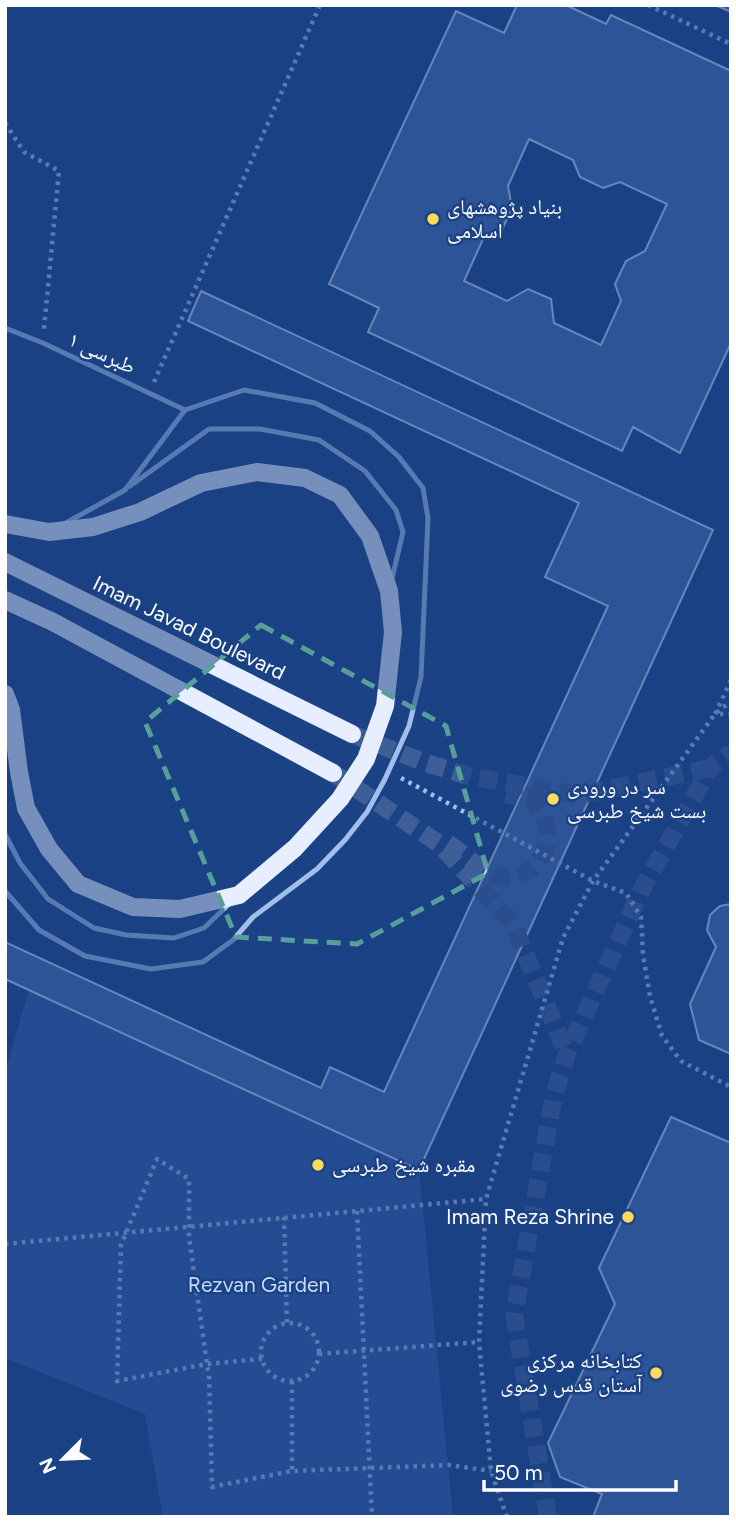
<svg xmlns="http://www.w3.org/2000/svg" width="736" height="1522" font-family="Figtree,'Noto Naskh Arabic',sans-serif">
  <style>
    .green { fill: #2e5aa3 }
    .building { fill: #446bae; stroke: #c7daf8; stroke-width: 2; fill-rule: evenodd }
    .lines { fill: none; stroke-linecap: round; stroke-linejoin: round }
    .primary-tunnel { stroke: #3d5e97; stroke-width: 18; stroke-dasharray: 18 9; stroke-linecap: butt }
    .path { stroke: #a2beeb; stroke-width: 4.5; stroke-dasharray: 3.5 5; stroke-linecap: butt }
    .lane { stroke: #a2beeb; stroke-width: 5 }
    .primary { stroke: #e6eeff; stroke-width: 18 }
    .marked { fill: none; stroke: #579f9a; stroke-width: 5; stroke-dasharray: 14 9; stroke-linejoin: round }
    .poi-dot { fill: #fcda5e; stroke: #1b4285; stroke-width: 2.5 }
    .labels { text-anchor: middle; stroke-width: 5; stroke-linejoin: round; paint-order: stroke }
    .poi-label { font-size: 21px; fill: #fff; stroke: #1b4285; text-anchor: start }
    .street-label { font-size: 21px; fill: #fff; stroke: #1b4285 }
    .park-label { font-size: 21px; fill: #c7daf8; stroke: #1b4285 }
  </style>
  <rect width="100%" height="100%" fill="#1b4285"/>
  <polygon class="green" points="29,990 419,1170 453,1517 163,1517 145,1414 5,1358 5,1072"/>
  <g class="building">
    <path d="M 517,5 L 566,5 L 606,24 L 611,15 L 731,71 L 731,343 L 680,453 L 633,427 L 622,451 L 368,332 L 379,308 L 329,284 L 456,11 L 504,33 ZM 529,139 L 573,160 L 580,177 L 603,188 L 620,182 L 667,204 L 645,251 L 626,261 L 615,284 L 621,301 L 601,345 L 554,323 L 551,299 L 528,289 L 507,301 L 464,281 L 484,237 L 502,230 L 512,208 L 508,186 Z"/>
    <polygon points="715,5 731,5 731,12"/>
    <polygon points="201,291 713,530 419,1170 5,979 5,942 321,1088 330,1067 384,1092 608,606 545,577 579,503 188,321"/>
    <polygon points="731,904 731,1054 699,1040 690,1004 716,947 707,930 710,915 720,906"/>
    <polygon points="671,1117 731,1143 731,1517 593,1517 602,1494 560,1477 548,1443 615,1304 599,1268"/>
  </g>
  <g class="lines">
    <g class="primary-tunnel">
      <polyline points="352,734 423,762 472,777 580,795 710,768"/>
      <polyline points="333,773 438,843 512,922 567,1054"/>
      <path d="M 448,843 C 460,851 485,874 498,877 C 533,883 556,850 544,817 C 541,811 535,805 531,799 L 506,794"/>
      <polyline points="548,1517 514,1315 554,1095 567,1054 640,893 710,768 731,752"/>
    </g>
    <g class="path">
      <polyline points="648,5 731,44"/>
      <polyline points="5,123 24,152 59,171 44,329"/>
      <polyline points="154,382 320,5"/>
      <polyline points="731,680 715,714 731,714"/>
      <polyline points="401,778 593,881 626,893 641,917 643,955 650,996 662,1036 681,1061 731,1087"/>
      <polyline points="357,1211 372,1517"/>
      <polyline points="284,1217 287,1323"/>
      <polyline points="5,1244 486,1199"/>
      <circle cx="290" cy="1352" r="29"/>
      <polyline points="319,1354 479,1342"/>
      <polyline points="262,1359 207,1364 117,1381 121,1245 157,1159 189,1179 189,1237 207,1364 209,1375 212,1487 292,1471 449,1465 491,1471"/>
      <polyline points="292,1381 292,1471"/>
      <polyline points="507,1517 491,1471 479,1342 486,1199 563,938 593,881 715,714 731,701"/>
    </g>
    <g class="lane">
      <polyline points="5,328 43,343 185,410"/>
      <polyline points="130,486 209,429 260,429 319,440 365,471 396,510 403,532 391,583"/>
      <polyline points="5,834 20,863 48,899 94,928 126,935 174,938 204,928 229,904"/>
      <polyline points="5,891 39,930 85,956 151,969 203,962 233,940 253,917 317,869 345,840 367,812 385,779 409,726 421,677 428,518 423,488 399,457 370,431 315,403 244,390 185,410 125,490 64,524"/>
    </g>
    <g class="primary">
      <polyline points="5,524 49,532 93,527 140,512 201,483 257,472 305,478 340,495 370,536 389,591 393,632 385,706 366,759 340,799 295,848 239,895 180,909 133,907 78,884 49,849 26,808 19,772 11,710 5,694"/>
      <polyline points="5,562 352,734"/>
      <polyline points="5,600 53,622 333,773"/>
    </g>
  </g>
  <path d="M0 0H736V1522H0ZM 261,625 L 446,726 L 488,873 L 357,944 L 236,937 L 145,722 Z" fill="#1b4285" fill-opacity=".55" fill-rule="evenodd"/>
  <path class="marked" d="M 261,625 L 446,726 L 488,873 L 357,944 L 236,937 L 145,722 Z"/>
  <g class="poi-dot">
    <circle cx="433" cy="219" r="7"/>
    <circle cx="553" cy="799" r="7"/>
    <circle cx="318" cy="1165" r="7"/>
    <circle cx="628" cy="1217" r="7"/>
    <circle cx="656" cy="1373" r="7"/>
  </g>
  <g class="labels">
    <g class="poi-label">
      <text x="447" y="214">بنیاد پژوهشهای<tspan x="447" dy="24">اسلامی</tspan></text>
      <text x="567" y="794">سر در ورودی<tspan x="567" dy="24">بست شیخ طبرسی</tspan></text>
      <text x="332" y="1172">مقبره شیخ طبرسی</text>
      <text x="614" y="1224" text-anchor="end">Imam Reza Shrine</text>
      <text x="642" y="1368" text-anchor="end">کتابخانه مرکزی<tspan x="642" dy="24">آستان قدس رضوی</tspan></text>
    </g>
    <g class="street-label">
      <text transform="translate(102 353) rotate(25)" y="7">طبرسی ۱</text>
      <text transform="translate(189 628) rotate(26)" y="7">Imam Javad Boulevard</text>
    </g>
    <g class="park-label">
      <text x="259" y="1292">Rezvan Garden</text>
    </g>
  </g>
  <rect width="736" height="1522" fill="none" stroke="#ffffff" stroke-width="14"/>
  <g transform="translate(63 1459) rotate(246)" stroke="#1b4285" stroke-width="5" paint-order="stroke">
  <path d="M0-5L12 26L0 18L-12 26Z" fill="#ffffff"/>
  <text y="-10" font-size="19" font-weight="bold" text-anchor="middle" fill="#ffffff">N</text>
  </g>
  <path d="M484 1480v10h192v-10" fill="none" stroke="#ffffff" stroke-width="3.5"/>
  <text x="494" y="1480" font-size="21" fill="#ffffff" stroke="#1b4285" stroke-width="5" paint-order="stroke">50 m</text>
</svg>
